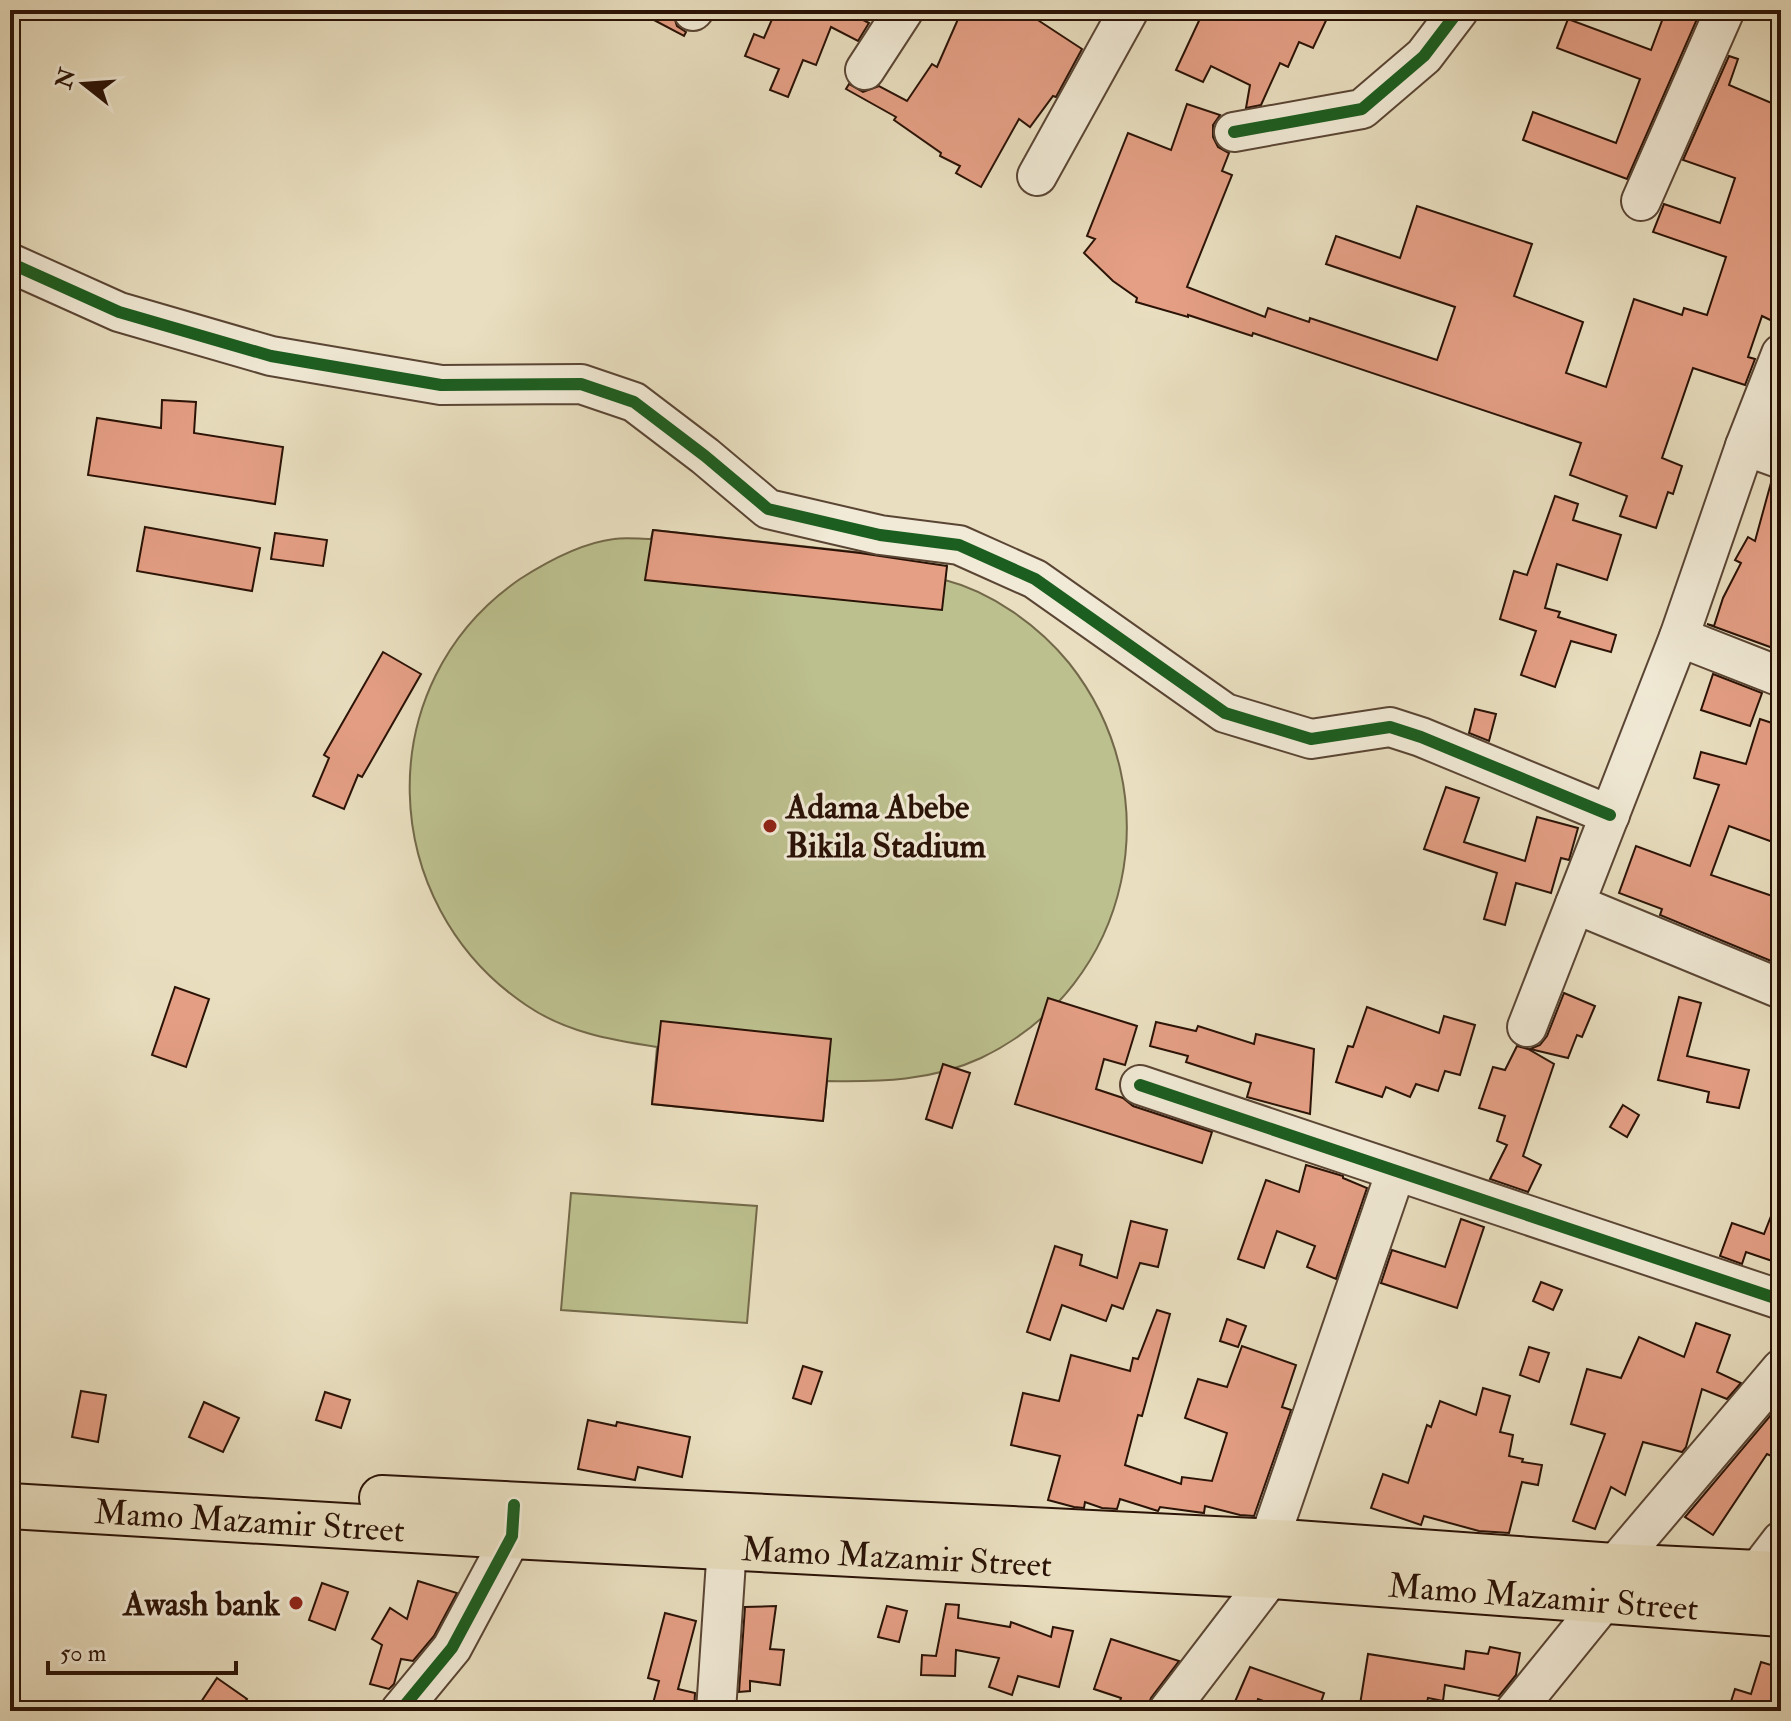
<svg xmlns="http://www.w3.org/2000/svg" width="1791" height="1721" font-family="'IM FELL Double Pica',serif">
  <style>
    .green { fill: #bcc08e; stroke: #73694a; stroke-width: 2 }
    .building { fill: #e59f85; stroke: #2a1206; stroke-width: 2 }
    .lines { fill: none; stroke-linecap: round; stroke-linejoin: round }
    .minor-casing { stroke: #5a4534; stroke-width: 42 }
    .major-casing { stroke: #2a1206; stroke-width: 48 }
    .minor { stroke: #f1ead6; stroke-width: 38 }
    .major { stroke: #e9dfc0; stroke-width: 44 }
    .cycleway-casing { stroke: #f1ead6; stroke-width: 17 }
    .cycleway { stroke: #1b5e20; stroke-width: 12 }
    .poi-dot { fill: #8f2418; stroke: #f1ead6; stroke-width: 3 }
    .labels { text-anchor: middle; stroke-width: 6; stroke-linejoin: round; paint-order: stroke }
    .poi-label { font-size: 34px; font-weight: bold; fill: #2a1206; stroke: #f1ead6; text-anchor: start }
    .street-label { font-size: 34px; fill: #2a1206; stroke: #f1ead6 }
  </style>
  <rect width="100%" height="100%" fill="#e9dfc0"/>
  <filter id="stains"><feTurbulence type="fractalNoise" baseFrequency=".0025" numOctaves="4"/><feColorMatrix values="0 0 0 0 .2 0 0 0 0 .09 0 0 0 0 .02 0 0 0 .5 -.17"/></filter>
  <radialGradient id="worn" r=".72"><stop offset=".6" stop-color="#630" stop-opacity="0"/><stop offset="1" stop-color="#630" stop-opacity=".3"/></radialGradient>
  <g class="green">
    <path d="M 653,530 L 947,562 L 945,580 C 992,592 1039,626 1069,663 C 1172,793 1134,985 981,1058 C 932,1081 880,1082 827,1081 L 823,1121 L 652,1104 L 657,1047 C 611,1040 565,1032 526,1005 C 376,904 368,683 520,579 C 548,561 581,543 614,539 C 626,537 639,539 651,539 Z"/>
    <polygon points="571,1193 757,1206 747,1323 561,1310"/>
  </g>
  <g class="building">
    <polygon points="635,10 672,10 677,26 686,32 684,36"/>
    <polygon points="776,10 844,10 869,23 858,41 831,27 816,65 803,60 788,97 770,90 779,69 745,56 754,34 764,38"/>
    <polygon points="962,10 999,10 1019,18 1024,11 1082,49 1056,97 1053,96 1030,127 1019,119 981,187 956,173 960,166 940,156 941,153 894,120 896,117 846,89 849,84 863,92 879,86 907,101 932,64 937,67"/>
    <polygon points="1204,10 1331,10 1313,48 1299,42 1288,67 1280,63 1261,105 1246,108 1250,85 1211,66 1203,82 1176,70"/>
    <polygon points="1666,10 1701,10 1627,179 1523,140 1533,112 1616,143 1640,79 1557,48 1568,19 1651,50"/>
    <polygon points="1729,56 1738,59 1729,85 1781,107 1781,325 1762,316 1748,357 1755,359 1745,385 1693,368 1662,458 1682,466 1673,494 1668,492 1656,528 1620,516 1627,496 1570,475 1581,443 1253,333 1252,336 1188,315 1188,317 1136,302 1137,298 1113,281 1084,253 1095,239 1087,236 1128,133 1171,150 1187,104 1220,115 1213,125 1213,137 1218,147 1229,153 1222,171 1232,175 1187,287 1265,317 1268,308 1309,322 1310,318 1437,360 1455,307 1326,264 1336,236 1400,258 1417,206 1532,244 1514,296 1583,322 1566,373 1606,387 1634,299 1682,315 1684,308 1707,315 1726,257 1653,232 1664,204 1720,223 1735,178 1683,160"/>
    <polygon points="162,400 196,402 194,433 283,447 275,504 88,475 97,418 161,428"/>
    <polygon points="1772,479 1781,480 1781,651 1707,624 1714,626 1723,598 1741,563 1735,560 1748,537 1755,541"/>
    <polygon points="1555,496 1578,504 1573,520 1621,535 1607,580 1557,564 1545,608 1560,612 1558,617 1616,635 1611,652 1571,641 1555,687 1521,675 1536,631 1500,619 1514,571 1527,575"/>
    <polygon points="145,527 260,548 252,591 137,571"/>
    <polygon points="653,530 860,553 947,566 942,610 645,580"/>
    <polygon points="275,533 327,540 323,566 271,559"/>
    <polygon points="383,652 421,674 362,777 358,775 344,809 313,796 329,758 324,755"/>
    <polygon points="1713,674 1762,693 1750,726 1701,710"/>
    <polygon points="1475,709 1496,714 1489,741 1469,733"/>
    <polygon points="1760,719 1781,726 1781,845 1729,826 1711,875 1781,899 1781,965 1660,915 1662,909 1619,893 1636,846 1690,866 1719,785 1694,778 1701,752 1746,764"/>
    <polygon points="1446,787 1479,798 1464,842 1525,861 1537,817 1578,828 1569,860 1561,858 1551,893 1516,883 1505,925 1484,919 1497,873 1424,849"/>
    <polygon points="175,987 209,999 186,1067 152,1055"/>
    <polygon points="1564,993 1595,1006 1582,1037 1577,1035 1568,1058 1530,1049 1540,1045 1547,1036"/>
    <polygon points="1679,997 1701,1003 1687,1056 1749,1070 1739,1108 1707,1102 1709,1092 1658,1080"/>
    <polygon points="1048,998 1137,1026 1125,1065 1104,1059 1096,1089 1123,1098 1133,1106 1212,1132 1202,1163 1015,1104"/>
    <polygon points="1367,1007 1439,1033 1444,1016 1475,1025 1460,1075 1445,1071 1438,1091 1416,1084 1410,1097 1386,1087 1382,1097 1336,1082 1348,1046 1353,1047"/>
    <polygon points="661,1021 831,1039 823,1121 652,1104"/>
    <polygon points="1156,1022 1196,1031 1198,1026 1254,1044 1256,1034 1314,1049 1310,1114 1247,1097 1251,1083 1186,1062 1188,1056 1150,1046"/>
    <polygon points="1517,1046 1528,1049 1554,1064 1523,1156 1541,1165 1528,1192 1490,1179 1507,1145 1497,1141 1505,1116 1479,1108 1493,1067 1505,1070"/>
    <polygon points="943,1064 970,1073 952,1128 926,1119"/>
    <polygon points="1623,1105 1639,1115 1627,1137 1610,1127"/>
    <polygon points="1306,1165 1343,1176 1343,1178 1367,1188 1336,1279 1307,1267 1315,1246 1277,1231 1264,1268 1238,1259 1266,1180 1299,1192"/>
    <polygon points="1780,1193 1781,1264 1746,1252 1742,1264 1720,1256 1732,1223 1764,1234"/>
    <polygon points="1461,1219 1484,1227 1457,1308 1381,1283 1392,1250 1445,1267"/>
    <polygon points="1131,1221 1167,1230 1158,1267 1140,1263 1123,1309 1112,1305 1106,1321 1062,1305 1050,1340 1027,1332 1055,1246 1082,1255 1080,1265 1117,1278"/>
    <polygon points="1541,1282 1562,1290 1553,1310 1533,1301"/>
    <polygon points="1157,1310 1170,1314 1142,1416 1138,1415 1125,1465 1181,1484 1182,1477 1212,1481 1227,1433 1185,1418 1198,1379 1227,1387 1242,1346 1296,1365 1282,1407 1291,1410 1254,1516 1240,1515 1205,1506 1204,1513 1160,1507 1158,1511 1120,1499 1117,1509 1102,1508 1085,1502 1084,1508 1074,1507 1048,1500 1060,1456 1011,1445 1023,1393 1059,1401 1071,1355 1130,1371 1133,1358 1138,1359"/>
    <polygon points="1227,1319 1246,1326 1238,1347 1220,1341"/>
    <polygon points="1696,1323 1730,1335 1717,1372 1741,1383 1727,1399 1702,1389 1686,1447 1682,1452 1643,1442 1625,1495 1611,1487 1595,1529 1573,1521 1605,1434 1571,1424 1587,1369 1621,1378 1639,1337 1684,1357"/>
    <polygon points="1529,1347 1549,1353 1539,1382 1520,1375"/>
    <polygon points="803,1366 822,1372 811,1404 793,1398"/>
    <polygon points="1483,1388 1510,1396 1500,1432 1513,1435 1509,1456 1523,1459 1522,1462 1542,1465 1538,1485 1522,1482 1509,1533 1479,1531 1424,1516 1421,1525 1371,1508 1383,1474 1408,1483 1427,1425 1431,1427 1440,1401 1476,1415"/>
    <polygon points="81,1391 106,1395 98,1442 72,1437"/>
    <polygon points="325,1392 350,1400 341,1428 316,1420"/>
    <polygon points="204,1402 239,1418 223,1452 189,1437"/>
    <polygon points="1781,1403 1781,1460 1767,1454 1713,1535 1685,1517"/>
    <polygon points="588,1420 616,1426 617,1422 690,1437 682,1477 638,1467 635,1480 578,1469"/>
    <polygon points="418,1581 457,1593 434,1636 413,1661 401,1659 394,1684 389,1689 370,1684 382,1645 372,1639 390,1608 407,1619"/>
    <polygon points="322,1583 348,1592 335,1630 309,1620"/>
    <polygon points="946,1604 959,1605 958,1618 1010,1627 1011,1622 1051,1637 1053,1627 1073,1631 1059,1687 1018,1676 1012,1695 989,1687 999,1658 956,1650 955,1676 921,1675 922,1655 936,1656"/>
    <polygon points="776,1606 770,1649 784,1650 780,1685 750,1681 750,1691 739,1692 745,1607"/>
    <polygon points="887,1606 907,1611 899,1642 878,1637"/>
    <polygon points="665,1613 696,1621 678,1689 695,1693 694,1711 651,1711 659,1681 648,1678"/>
    <polygon points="1111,1639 1179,1661 1151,1698 1146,1711 1117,1711 1121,1698 1094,1689"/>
    <polygon points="1490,1647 1520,1653 1516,1675 1499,1696 1445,1685 1443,1701 1428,1698 1425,1711 1359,1711 1368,1654 1464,1669 1466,1651 1488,1654"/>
    <polygon points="1761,1662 1781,1668 1781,1711 1728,1711 1735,1689 1751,1694"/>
    <polygon points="1250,1667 1324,1693 1318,1711 1292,1711 1258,1699 1254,1711 1234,1704"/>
    <polygon points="217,1678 247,1699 238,1711 195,1711"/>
  </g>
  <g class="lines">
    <defs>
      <g id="minor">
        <polyline points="693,11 694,10"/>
        <polyline points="865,70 904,10"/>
        <polyline points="1234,132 1362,109 1424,56 1459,10"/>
        <polyline points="1037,176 1129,10"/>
        <polyline points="1641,201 1725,10"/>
        <polyline points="10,263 119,312 271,356 441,385 581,384 634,402 705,456 768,509 880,535 959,545 1035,579 1225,713 1311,739 1390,727 1421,737 1610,815"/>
        <polyline points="1745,446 1781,459"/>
        <polyline points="1679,637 1781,677"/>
        <polyline points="1575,904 1781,989"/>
        <polyline points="1527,1027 1679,637 1745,446 1781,354"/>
        <polyline points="1140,1085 1781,1300"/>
        <polyline points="1269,1541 1396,1171"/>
        <polyline points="1614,1566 1781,1369"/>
        <polyline points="1741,1593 1781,1541"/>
        <polyline points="400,1711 452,1648 512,1536 514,1508"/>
        <polyline points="716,1711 727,1546 726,1518"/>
        <polyline points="1168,1711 1288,1554"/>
        <polyline points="1515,1711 1605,1600"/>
      </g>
      <g id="major">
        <polyline points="382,1498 1296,1543 1614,1566 1781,1574"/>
        <path id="s1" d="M 10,1506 L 512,1536 L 1273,1576 L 1781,1614"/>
      </g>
    </defs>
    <use href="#minor" class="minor-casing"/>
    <use href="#major" class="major-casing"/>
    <use href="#minor" class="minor"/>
    <use href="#major" class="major"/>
    <defs>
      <g id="cycleway">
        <polyline points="1234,132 1362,109 1424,56 1459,10"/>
        <polyline points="10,263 119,312 271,356 441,385 581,384 634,402 705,456 768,509 880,535 959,545 1035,579 1225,713 1311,739 1390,727 1421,737 1610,815"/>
        <polyline points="1140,1085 1781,1300"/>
        <polyline points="400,1711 452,1648 512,1536 514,1505"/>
      </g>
    </defs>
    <use href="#cycleway" class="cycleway-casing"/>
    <use href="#cycleway" class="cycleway"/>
  </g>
  <g class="poi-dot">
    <circle cx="770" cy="826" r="8"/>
    <circle cx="296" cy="1603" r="8"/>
  </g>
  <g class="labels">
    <g class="poi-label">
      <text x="786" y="818">Adama Abebe<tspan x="786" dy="39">Bikila Stadium</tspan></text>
      <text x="280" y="1615" text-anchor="end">Awash bank</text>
    </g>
    <g class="street-label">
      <text dy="12" stroke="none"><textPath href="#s1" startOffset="240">Mamo Mazamir Street</textPath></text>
      <text dy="12" stroke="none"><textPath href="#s1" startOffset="888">Mamo Mazamir Street</textPath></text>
      <text dy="12" stroke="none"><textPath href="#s1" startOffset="1536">Mamo Mazamir Street</textPath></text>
    </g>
  </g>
  <rect width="1791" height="1721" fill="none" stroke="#e9dfc0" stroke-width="40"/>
  <rect x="12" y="12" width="1767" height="1697" fill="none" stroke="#2a1206" stroke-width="4"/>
  <rect x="20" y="20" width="1751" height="1681" fill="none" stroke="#2a1206" stroke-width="2"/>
  <g transform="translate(84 84) rotate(287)" stroke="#f1ead6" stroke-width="6" paint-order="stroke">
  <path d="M0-6L14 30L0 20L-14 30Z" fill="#2a1206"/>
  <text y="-12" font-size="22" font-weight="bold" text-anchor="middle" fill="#2a1206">N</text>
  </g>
  <path d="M48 1661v12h188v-12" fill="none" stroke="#2a1206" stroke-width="4"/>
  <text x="60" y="1661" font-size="24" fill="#2a1206" stroke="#f1ead6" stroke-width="6" paint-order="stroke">50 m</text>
  <rect width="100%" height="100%" filter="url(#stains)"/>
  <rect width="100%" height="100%" fill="url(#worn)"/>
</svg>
